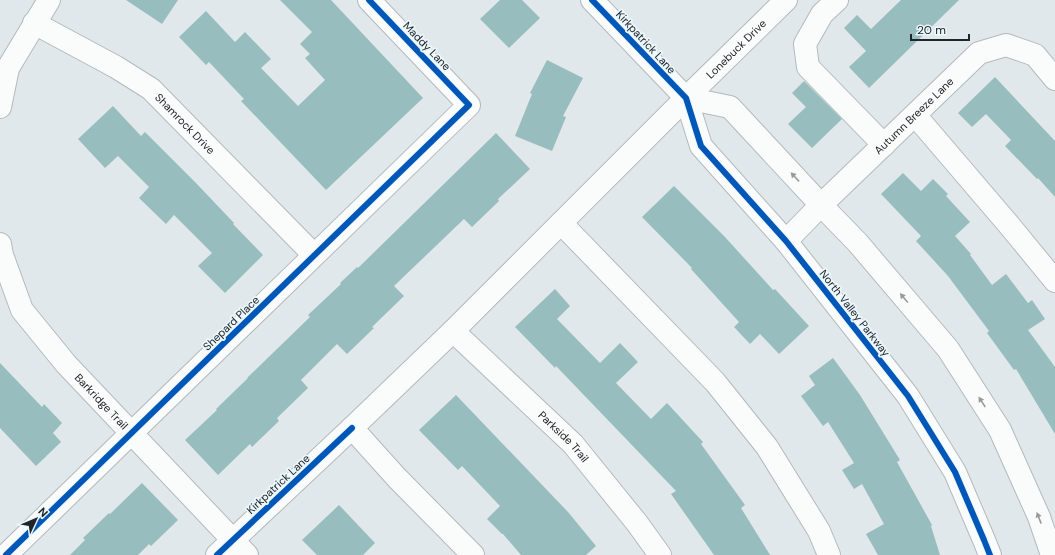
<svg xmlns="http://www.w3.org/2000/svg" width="1055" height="555" font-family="'DM Sans',sans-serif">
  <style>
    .building { fill: #98bdbe }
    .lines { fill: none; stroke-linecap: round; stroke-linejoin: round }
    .minor-casing { stroke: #b4b9bc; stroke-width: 24 }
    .minor { stroke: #fafcfc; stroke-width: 22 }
    .cycleway-casing { stroke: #eaf7fc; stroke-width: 8 }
    .cycleway { stroke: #0057b8; stroke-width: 6 }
    .oneway { fill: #989b9c }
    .labels { text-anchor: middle; stroke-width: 3.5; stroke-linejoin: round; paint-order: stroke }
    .street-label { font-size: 11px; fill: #202527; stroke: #eaf7fc }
  </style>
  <rect width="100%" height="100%" fill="#e1e8eb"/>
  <g class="building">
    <polygon points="126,0 178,0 162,24"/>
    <polygon points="280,0 331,0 423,98 326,190 241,101 244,99 209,62 206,65 179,37 206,11 235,42 245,32 271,59 261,68 298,106 325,80 305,58 310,54 300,44 312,32"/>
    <polygon points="500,0 522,0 540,18 509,48 480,19"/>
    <polygon points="901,0 959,0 869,88 849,67 866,51 844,28 857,15 871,29"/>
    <polygon points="547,60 583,78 563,116 566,117 552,151 515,136 532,94 530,93"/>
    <polygon points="995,77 1055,141 1055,197 1038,178 1037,179 1005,146 1011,140 986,114 972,127 958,113"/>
    <polygon points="804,81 842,119 812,148 788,124 806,107 792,93"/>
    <polygon points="113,106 141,136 145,132 196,183 234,223 233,224 263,255 225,293 198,266 212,253 174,215 166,224 139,198 149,187 118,156 105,168 78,139"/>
    <polygon points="496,133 530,169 498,199 499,201 472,227 464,219 394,286 404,296 372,327 374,328 347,354 337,344 301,380 308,388 277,418 279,421 252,447 250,444 218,475 185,440 217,410 216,409 248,378 247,378 310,317 308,315 341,284 340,283 357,267 358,268 405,222"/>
    <polygon points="903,173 921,191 933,179 948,194 946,196 970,222 955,236 971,254 970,255 992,285 1006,274 1028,303 1032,300 1045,319 1028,330 1055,367 1055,434 1016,369 1014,370 987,333 989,331 948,276 916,241 921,236 881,194"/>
    <polygon points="674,186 725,237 773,290 775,289 809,326 779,354 760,334 750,344 734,327 739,322 691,269 692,268 642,217"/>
    <polygon points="555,289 570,306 557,319 600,363 620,343 638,362 616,383 651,419 667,403 703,442 701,444 745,505 741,508 770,555 714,555 671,494 676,491 556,366 555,368 515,327"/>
    <polygon points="833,358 860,395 900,460 897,462 932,525 931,526 940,555 878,555 866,534 884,524 862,484 854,489 842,470 854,463 828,422 823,426 801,396 815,385 809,376"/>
    <polygon points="0,363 42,407 44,404 62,423 53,433 61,442 36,466 0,428"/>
    <polygon points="456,395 568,512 596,546 586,555 521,555 503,534 502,534 487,519 500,506 462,466 458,470 419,430"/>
    <polygon points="142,483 178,520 151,546 149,544 138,555 70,555 85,540 83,538 109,513 110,514"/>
    <polygon points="339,505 375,543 363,555 317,555 302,540"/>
  </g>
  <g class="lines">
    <defs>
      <g id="minor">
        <polyline points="592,0 686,98 701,146 786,241 908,396 955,472 984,540 990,555"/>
        <polyline points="837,0 822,14 805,44 808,67 884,145"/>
        <path id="s1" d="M 34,23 L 116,67 L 151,89 L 314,255"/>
        <polyline points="686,98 730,107 821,205 857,242 948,349 1000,430 1039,517 1052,555"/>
        <polyline points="0,107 8,68 49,0"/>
        <polyline points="915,115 1009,225 1055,281"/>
        <polyline points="561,223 715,382 767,447 819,531 829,555"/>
        <path id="s2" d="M 786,241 L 821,205 L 979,53 L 1006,45 L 1012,47 L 1035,55 L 1055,79"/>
        <path id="s3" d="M 0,244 L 2,255 L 22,310 L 66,364 L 247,555"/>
        <path id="s4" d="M 453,331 L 573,444 L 637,523 L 660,555"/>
        <polyline points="352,428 397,478 473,555"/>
        <polyline points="6,555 469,105 369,0"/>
        <path id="s5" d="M 217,555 L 352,428 L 453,331 L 686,98 L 786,0"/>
      </g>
    </defs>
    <use href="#minor" class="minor-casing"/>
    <use href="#minor" class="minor"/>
    <defs>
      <g id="cycleway">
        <polyline points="592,0 686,98 701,146 786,241 908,396 955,472 984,540 990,555"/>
        <polyline points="6,555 469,105 369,0"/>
        <polyline points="217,555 352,428"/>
      </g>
    </defs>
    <use href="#cycleway" class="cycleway-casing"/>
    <use href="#cycleway" class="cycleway"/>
  </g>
  <defs><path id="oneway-solid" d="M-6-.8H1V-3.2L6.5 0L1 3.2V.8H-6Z"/></defs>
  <g class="oneway">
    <use href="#oneway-solid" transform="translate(795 177) rotate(-133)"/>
    <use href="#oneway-solid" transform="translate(904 298) rotate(-130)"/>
    <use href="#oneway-solid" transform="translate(982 402) rotate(-123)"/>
    <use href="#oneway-solid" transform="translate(1039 518) rotate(-111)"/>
  </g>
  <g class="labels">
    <g class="street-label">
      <text transform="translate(646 42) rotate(47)" y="4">Kirkpatrick Lane</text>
      <text transform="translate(427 46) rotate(46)" y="4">Maddy Lane</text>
      <text dy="4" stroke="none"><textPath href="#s5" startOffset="725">Lonebuck Drive</textPath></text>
      <text dy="4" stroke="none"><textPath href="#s2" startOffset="179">Autumn Breeze Lane</textPath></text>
      <text dy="4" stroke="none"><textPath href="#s1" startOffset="183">Shamrock Drive</textPath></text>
      <text transform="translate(855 313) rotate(52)" y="4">North Valley Parkway</text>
      <text transform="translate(231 323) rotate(-44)" y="4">Shepard Place</text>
      <text dy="4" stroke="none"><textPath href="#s3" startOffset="191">Barkridge Trail</textPath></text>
      <text dy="4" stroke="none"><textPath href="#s4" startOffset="153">Parkside Trail</textPath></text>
      <text transform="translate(278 484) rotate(-43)" y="4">Kirkpatrick Lane</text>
    </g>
  </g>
  <g transform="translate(36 519) rotate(46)" stroke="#eaf7fc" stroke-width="3" paint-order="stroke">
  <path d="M0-3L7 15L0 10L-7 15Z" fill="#202527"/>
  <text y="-6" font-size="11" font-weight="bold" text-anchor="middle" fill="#202527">N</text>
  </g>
  <path d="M911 34v6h58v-6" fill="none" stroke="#202527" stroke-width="2"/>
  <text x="917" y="34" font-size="12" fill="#202527" stroke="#eaf7fc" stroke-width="3" paint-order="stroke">20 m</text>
</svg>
